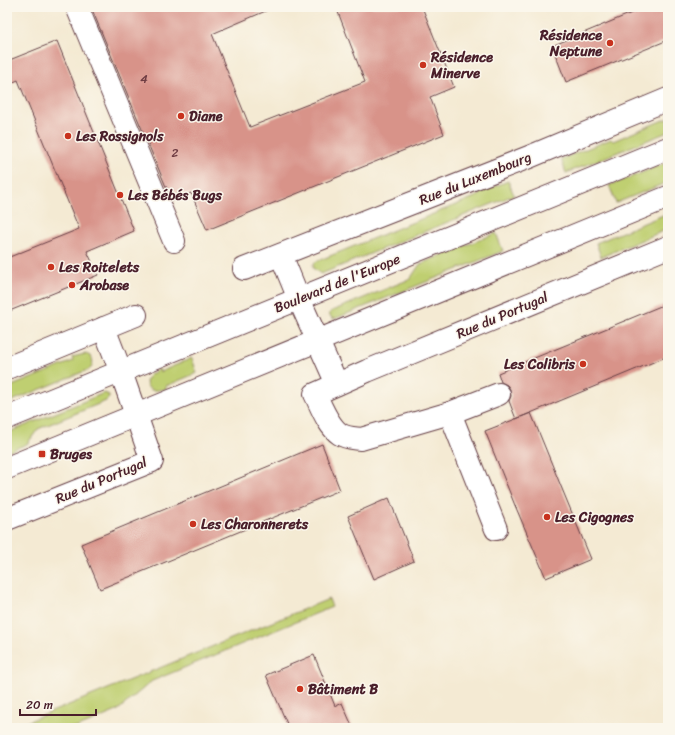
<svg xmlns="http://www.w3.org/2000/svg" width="675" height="735" font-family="Sriracha,sans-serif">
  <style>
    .green { fill: #bfcf71; stroke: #84774e }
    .building { fill: #d89389 }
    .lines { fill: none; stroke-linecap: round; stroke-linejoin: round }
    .minor-casing { stroke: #643d44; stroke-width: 24 }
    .major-casing { stroke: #643d44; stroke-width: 24 }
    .minor { stroke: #fff; stroke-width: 22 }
    .major { stroke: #fff; stroke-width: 22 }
    .poi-dot { fill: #c8321e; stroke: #fbf7ec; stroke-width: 1.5 }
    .labels { text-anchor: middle; stroke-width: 3; stroke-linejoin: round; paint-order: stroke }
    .number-label { font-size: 12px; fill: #6e3c42 }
    .poi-label { font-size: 14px; font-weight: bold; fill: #4a1f2b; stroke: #fbf7ec; text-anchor: start }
    .street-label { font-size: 14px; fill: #4a1f2b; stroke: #fbf7ec }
  </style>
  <rect width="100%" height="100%" fill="#fbf7ec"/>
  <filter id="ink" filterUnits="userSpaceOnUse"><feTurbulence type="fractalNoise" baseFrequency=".025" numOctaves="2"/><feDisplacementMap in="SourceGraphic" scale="8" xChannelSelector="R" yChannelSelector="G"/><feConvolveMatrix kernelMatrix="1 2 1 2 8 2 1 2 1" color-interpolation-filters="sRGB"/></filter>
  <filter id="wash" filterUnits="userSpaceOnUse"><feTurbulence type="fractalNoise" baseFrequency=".012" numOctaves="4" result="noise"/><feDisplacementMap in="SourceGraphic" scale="16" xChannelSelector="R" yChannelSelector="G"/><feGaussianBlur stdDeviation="0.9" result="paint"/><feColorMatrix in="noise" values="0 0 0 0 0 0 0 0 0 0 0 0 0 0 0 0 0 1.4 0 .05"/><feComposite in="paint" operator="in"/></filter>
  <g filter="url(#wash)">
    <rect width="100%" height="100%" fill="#f4ead3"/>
    <g class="green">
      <polygon points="668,118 668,132 566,173 561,159 611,139 613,141"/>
      <polygon points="668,162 668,182 616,203 609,185 619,182"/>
      <polygon points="508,181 514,195 321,274 314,269 313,265 315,262 480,195 479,193"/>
      <polygon points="668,213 668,229 601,257 596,243"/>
      <path d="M 496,233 L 503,251 L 334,319 L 332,318 C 329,315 329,314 332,311 L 410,279 L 420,264 Z"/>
      <path d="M 85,354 C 93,355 95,363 90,369 L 7,403 L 7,388 L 73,361 L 72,357 Z"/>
      <path d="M 192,358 L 197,373 L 166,386 L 166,389 C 162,389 154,392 150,389 C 144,386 146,378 150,375 C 153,373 156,371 159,369 L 160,372 Z"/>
      <polygon points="104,393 107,394 109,395 109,398 106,401 38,429 27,444 7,452 7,433"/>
      <polygon points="329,599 332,607 152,681 117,711 76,728 12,728"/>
    </g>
    <g id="blocks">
      <g class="building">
        <polygon points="91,7 275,7 212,34 250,127 365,82 336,7 422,7 454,87 430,97 444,134 207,230 191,193 172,201"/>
        <polygon points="646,7 668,7 668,40 566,82 552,46"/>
        <polygon points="57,41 134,231 87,251 98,275 7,312 7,258 79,229 18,80 7,85 7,61"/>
        <polygon points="668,303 668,356 516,419 509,401 511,396 510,389 507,385 501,382 498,373"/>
        <polygon points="531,413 560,484 591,559 546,578 514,503 485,431"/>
        <polygon points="322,444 340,490 100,589 81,544"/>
        <polygon points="389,498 414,561 374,579 348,516"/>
        <polygon points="314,655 335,706 342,703 353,728 284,728 288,726 266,675"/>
      </g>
    </g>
  </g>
  <g filter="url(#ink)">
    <use href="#blocks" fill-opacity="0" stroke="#643d44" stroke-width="1"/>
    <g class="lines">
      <defs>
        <g id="minor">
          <polyline points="77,7 174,241"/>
          <polyline points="281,255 299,299 337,384"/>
          <polyline points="244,269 529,157 668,99"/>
          <polyline points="7,368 136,315"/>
          <path d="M 499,394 L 450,413 L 361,439 C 354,438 346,438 340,434 C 328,426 321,406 315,394 L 367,371 L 668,247"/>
          <polyline points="450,413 496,529"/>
          <polyline points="7,519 152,461 121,372 104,328"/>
        </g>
        <g id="major">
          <polyline points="7,418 668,148"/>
          <polyline points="7,468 668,197"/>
        </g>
      </defs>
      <use href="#minor" class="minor-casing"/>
      <use href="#major" class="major-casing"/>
      <use href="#minor" class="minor"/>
      <use href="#major" class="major"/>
    </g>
  </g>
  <g class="poi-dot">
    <circle cx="610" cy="43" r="4"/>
    <circle cx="423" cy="65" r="4"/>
    <circle cx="181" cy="116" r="4"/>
    <circle cx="68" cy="136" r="4"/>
    <circle cx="120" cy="195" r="4"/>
    <circle cx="51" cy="267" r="4"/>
    <circle cx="72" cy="285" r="4"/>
    <circle cx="583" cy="364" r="4"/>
    <rect x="38" y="450" width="8" height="8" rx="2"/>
    <circle cx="547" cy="517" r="4"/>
    <circle cx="193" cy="524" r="4"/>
    <circle cx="300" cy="689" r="4"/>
  </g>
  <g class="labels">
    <g class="number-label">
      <text x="144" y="83">4</text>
      <text x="175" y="157">2</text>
    </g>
    <g class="poi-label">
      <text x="602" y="40" text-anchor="end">Résidence<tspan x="602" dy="16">Neptune</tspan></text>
      <text x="431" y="62">Résidence<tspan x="431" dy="16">Minerve</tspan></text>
      <text x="189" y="121">Diane</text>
      <text x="76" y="141">Les Rossignols</text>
      <text x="128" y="200">Les Bébés Bugs</text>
      <text x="59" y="272">Les Roitelets</text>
      <text x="80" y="290">Arobase</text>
      <text x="575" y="369" text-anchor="end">Les Colibris</text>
      <text x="50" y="459">Bruges</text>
      <text x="555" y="522">Les Cigognes</text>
      <text x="201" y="529">Les Charonnerets</text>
      <text x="308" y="694">Bâtiment B</text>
    </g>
    <g class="street-label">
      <text transform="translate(475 178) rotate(-22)" y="5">Rue du Luxembourg</text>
      <text transform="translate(337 283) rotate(-22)" y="5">Boulevard de l'Europe</text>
      <text transform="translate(502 315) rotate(-23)" y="5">Rue du Portugal</text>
      <text transform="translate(101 480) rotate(-23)" y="5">Rue du Portugal</text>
    </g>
  </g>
  <rect width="675" height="735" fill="none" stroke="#fbf7ec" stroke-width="24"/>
  <path d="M20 709v6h76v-6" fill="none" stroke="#4a1f2b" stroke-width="2"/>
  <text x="26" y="709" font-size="12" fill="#4a1f2b" stroke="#fbf7ec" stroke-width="3" paint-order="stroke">20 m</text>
</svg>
